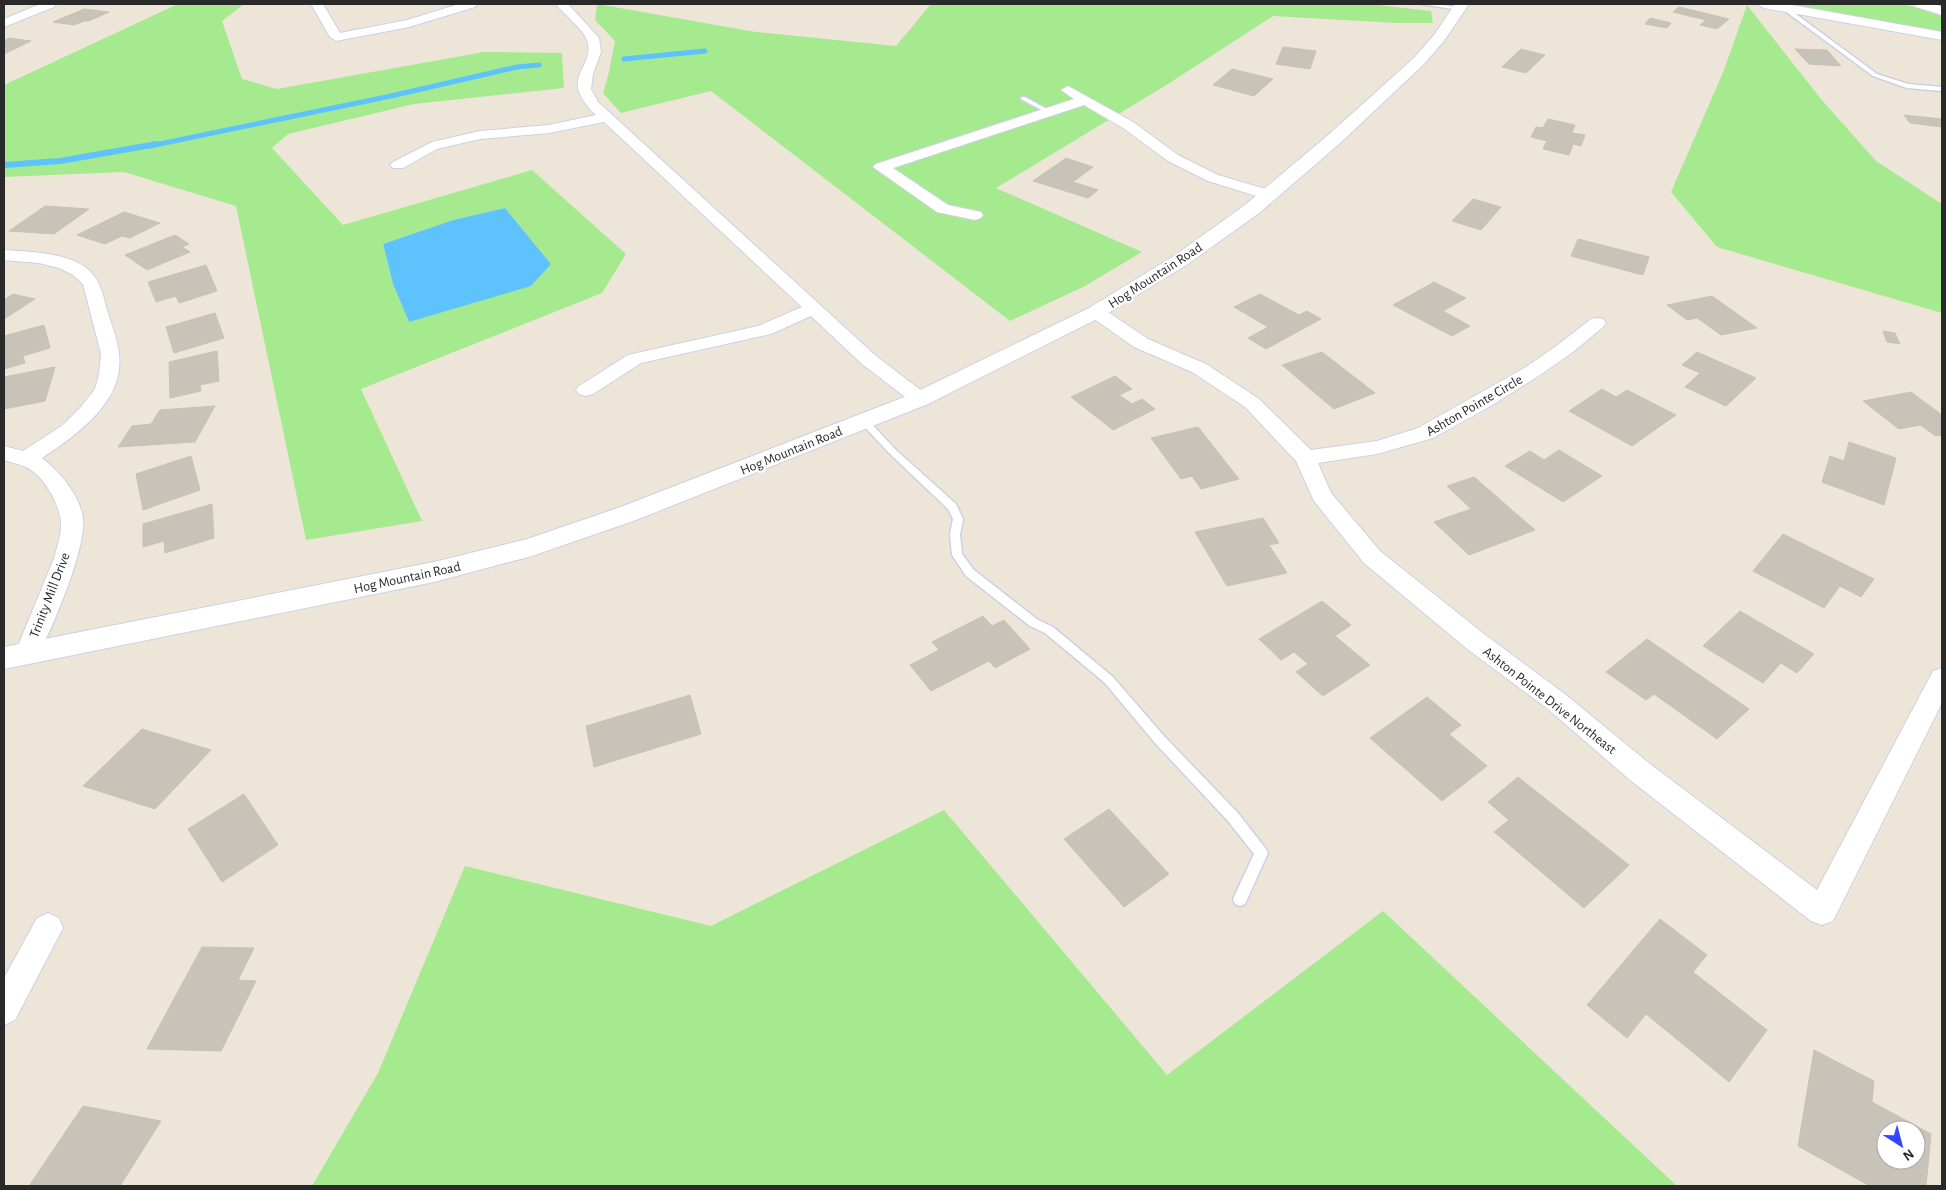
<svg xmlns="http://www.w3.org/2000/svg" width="1946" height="1190" font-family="'Alegreya Sans',sans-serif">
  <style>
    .green { fill: #a5ea8e; fill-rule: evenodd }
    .water { fill: #5ec3fc }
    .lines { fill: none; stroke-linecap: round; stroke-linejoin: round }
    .stream-far1 { stroke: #5ec3fc; stroke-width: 5 }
    .stream { stroke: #5ec3fc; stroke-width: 6 }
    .building { fill: #c8c3b8; stroke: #c8c2b2; fill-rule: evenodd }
    .service-casing { stroke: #cdd0e4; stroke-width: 3 }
    .minor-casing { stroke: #cdd0e4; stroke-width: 2 }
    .tertiary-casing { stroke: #cdd0e4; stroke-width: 2 }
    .secondary-casing { stroke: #cdd0e4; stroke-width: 2 }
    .service { fill: #fff; fill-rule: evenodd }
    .minor { fill: #fff; fill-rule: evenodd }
    .tertiary { fill: #fff; fill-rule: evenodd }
    .secondary { fill: #fff; fill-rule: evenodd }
    .labels { text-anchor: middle; stroke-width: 4.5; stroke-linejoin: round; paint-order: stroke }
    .street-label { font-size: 14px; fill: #292929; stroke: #fff }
  </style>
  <rect width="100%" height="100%" fill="#ede6d8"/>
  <g class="green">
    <path d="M 178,4 L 244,4 L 222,21 L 242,79 L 277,89 L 484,52 L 562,53 L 564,88 L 414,104 L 288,134 L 272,148 L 343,225 L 532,170 L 626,254 L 602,293 L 361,389 L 422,521 L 306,540 L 236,206 L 124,172 L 4,177 L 4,85 ZM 505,208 L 551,264 L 409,322 L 393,284 L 383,244 L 453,220 Z"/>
    <polygon points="597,4 756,32 896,46 931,4 1369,4 1431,11 1433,23 1396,23 1273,16 1168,84 996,188 1142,252 1085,286 1010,321 711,91 621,113 603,93 609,72 615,41 595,20"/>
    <polygon points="1791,4 1904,4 1942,16 1942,32"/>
    <polygon points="1747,5 1821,99 1876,161 1942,204 1942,313 1717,247 1671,192 1724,70"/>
    <polygon points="944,810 1167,1075 1383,911 1677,1186 312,1186 378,1073 465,866 711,926"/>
  </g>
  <polygon class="water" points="505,208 551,264 531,286 409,322 393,284 383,244 453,220"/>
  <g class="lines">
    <g class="stream-far1">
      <polyline points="624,59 705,51"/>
      <polyline points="150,146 391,96 517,67 539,65"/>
    </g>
    <polyline class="stream" points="4,165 60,161 157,144"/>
  </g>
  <g class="building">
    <polygon points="1679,7 1729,19 1717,29 1700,25 1706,20 1673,12"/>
    <polygon points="84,9 109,12 89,21 84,21 74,25 53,22"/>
    <polygon points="1650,18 1671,23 1667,28 1645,24"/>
    <polygon points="9,38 31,41 4,54 4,41"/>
    <polygon points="1283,47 1316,51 1310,69 1276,64"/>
    <polygon points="1521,49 1545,55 1526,73 1502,67"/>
    <polygon points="1795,49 1827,50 1841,66 1809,64"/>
    <polygon points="1232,69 1273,79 1254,96 1213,85"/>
    <polygon points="1904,115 1942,119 1942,127 1910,123"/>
    <polygon points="1548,119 1575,125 1572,133 1585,135 1581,146 1573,144 1569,155 1543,149 1547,141 1531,137 1536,127 1543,128"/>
    <polygon points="1066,158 1093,167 1073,182 1098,190 1088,198 1033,181"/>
    <polygon points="1473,199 1501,207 1481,230 1452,221"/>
    <polygon points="45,206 89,209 54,234 9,231"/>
    <polygon points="124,212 160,223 130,238 122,236 105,244 77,235"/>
    <polygon points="175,235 189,244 182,247 190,252 147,270 125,255"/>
    <polygon points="1578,239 1649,257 1643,275 1571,256"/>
    <polygon points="206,265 217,291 179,303 176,296 156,302 148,282"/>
    <polygon points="1434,282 1466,298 1443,311 1470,326 1452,336 1393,305"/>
    <polygon points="13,294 35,299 4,319 4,300"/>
    <polygon points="1260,294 1299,315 1307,311 1321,319 1266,349 1248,338 1268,327 1234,307"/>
    <polygon points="1712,296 1757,328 1721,335 1697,318 1687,320 1667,305"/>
    <polygon points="215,313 224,338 174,353 166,327"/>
    <polygon points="44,325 50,348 23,356 25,363 4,369 4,336"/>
    <polygon points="1883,331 1895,333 1900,344 1887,342"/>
    <polygon points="217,351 219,381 200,385 201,391 170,398 169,362"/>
    <polygon points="1322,352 1375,393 1334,409 1282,365"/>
    <polygon points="1697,352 1756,378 1726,406 1685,387 1700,373 1682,365"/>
    <polygon points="55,367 45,401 4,409 4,377"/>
    <polygon points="1115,376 1132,389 1119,395 1132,404 1142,399 1155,409 1113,430 1071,397"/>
    <polygon points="1602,389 1616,397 1627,390 1676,415 1632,446 1569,411"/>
    <polygon points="1911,392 1942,415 1942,435 1936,436 1920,425 1899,429 1863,401"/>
    <polygon points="215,406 195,442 118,447 132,426 151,424 160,410"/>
    <polygon points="1198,427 1239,479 1201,489 1192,476 1181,479 1151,438"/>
    <polygon points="1849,442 1896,458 1884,505 1822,482 1830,456 1844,461"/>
    <polygon points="1559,450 1602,476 1563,502 1505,466 1530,451 1544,460"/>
    <polygon points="191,456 200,490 143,510 136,474"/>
    <polygon points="1474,477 1535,530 1469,555 1434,522 1471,509 1447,486"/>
    <polygon points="212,504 214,538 165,553 164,541 143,547 143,524"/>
    <polygon points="1263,518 1279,543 1269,545 1287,573 1227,586 1195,532"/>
    <polygon points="1783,534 1874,579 1861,597 1840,586 1824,608 1753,571"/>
    <polygon points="1322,601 1351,625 1335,636 1370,665 1323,696 1296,672 1308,664 1294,652 1281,660 1259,639"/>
    <polygon points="1740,611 1814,654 1797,673 1781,663 1763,683 1703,646"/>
    <polygon points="983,616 992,626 1004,620 1030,649 995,668 989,661 931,691 910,665 939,650 932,642"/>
    <polygon points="1647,639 1749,709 1717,739 1654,694 1646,700 1606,672"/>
    <polygon points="690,695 701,734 594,767 586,726"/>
    <polygon points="1427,697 1461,725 1449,734 1487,766 1442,801 1370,738"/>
    <polygon points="142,729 211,750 155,809 83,786"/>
    <polygon points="1518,777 1629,865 1584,908 1494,832 1509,820 1488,802"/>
    <polygon points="244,794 278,845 222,882 188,829"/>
    <polygon points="1109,809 1169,874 1124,907 1064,839"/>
    <polygon points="1660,919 1707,955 1693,972 1767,1030 1729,1082 1646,1014 1627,1038 1587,1005"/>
    <polygon points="202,947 254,948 238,980 256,981 221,1051 147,1049"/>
    <path d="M 1814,1050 L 1874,1081 L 1872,1102 L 1931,1134 L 1926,1186 L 1870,1186 L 1798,1146 ZM 1886,1130 L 1916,1130 L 1916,1160 L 1886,1160 Z"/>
    <polygon points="83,1106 161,1121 120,1186 29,1186"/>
  </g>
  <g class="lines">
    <defs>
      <g id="service">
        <polygon points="1421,4 1437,4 1462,8 1459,10"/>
        <polygon points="1781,6 1785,6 1877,74 1908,84 1942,87 1942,91 1907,88 1873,76 1781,8"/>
        <polygon points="1021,97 1025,97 1052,112 1047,113 1021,99"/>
        <polygon points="864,418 867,419 896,450 956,504 963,519 960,534 962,554 974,570 1038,620 1053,627 1113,677 1163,735 1238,813 1266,849 1268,853 1245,904 1240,906 1235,904 1233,899 1254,854 1228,821 1155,743 1105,683 1045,633 1030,626 966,576 952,555 950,534 953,519 948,509 890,454 861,423 859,421"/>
      </g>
      <g id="minor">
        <polygon points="40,4 56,4 54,7 4,27 4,19"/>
        <polygon points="311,4 323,4 340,33 407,20 459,4 477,4 475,7 409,27 336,41 330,37"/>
        <path d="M 556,4 L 568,4 L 599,38 L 601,52 L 593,74 L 591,89 L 598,102 L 876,356 L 927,395 L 930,399 L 927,403 L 920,405 L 913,403 L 862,364 L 811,316 L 771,334 L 641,363 L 593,394 L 586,396 L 579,394 L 576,390 L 579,386 L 628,355 L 758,326 L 802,307 L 604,122 L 549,133 L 480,139 L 437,149 L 403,168 L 393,168 L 390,165 L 393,162 L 432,142 L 480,131 L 549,125 L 596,115 C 555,76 597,69 587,40 C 583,29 564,14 556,4 Z"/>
        <polygon points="1068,86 1133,122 1178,155 1218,175 1275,192 1277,195 1275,198 1269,200 1208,181 1168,161 1123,128 1084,105 893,168 948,205 981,212 983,215 981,218 975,220 937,212 873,167 876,164 1074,99 1061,90"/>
        <path d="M 4,250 C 30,252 63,252 85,267 C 101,279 103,296 108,313 C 112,326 118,341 119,354 C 125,402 76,435 42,458 C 60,472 79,494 83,518 C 87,548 51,631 36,660 L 27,663 L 18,660 L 15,653 L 55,556 C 57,546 61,536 61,525 C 61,506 44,475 26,467 C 19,464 11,462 4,460 L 4,446 L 23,451 L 63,425 L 80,408 L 95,389 L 99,374 L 101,354 L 83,284 L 73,275 L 59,268 L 39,263 L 4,260 Z"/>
        <polygon points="1096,307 1102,308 1148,339 1206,364 1259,399 1311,450 1377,441 1418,428 1526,367 1559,344 1591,319 1597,318 1603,319 1606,323 1603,327 1573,352 1540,375 1489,407 1433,438 1377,454 1318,463 1331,493 1380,551 1484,634 1566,695 1650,764 1817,890 1933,671 1942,668 1942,703 1833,921 1822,925 1811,921 1630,780 1548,709 1466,648 1364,563 1314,501 1296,461 1245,407 1192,372 1134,347 1090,316 1087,312 1090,308"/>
        <polygon points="48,913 59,918 63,928 15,1020 4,1025 4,978 37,918"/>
      </g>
      <g id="tertiary">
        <polygon points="1455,4 1469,4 1444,41 1424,64 1338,145 1259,213 1188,264 1103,316 928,404 636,520 532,556 434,582 4,669 4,647 434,562 527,539 618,508 912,394 1089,308 1174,256 1245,205 1326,137 1414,58 1434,35"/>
        <polygon points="1757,4 1786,4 1942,32 1942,40 1764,8"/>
      </g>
      <polygon id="secondary" points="1914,4 1934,4 1942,7 1942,15 1916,7"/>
    </defs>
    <use href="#service" class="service-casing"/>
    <use href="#minor" class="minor-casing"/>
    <use href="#tertiary" class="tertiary-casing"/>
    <use href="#secondary" class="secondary-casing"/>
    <use href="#service" class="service"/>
    <use href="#minor" class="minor"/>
    <use href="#tertiary" class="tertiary"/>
    <use href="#secondary" class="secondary"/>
  </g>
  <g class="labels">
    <g class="street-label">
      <text transform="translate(1155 275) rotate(-33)" y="5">Hog Mountain Road</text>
      <text transform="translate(1474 405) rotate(-30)" y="5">Ashton Pointe Circle</text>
      <text transform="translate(791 450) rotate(-22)" y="5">Hog Mountain Road</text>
      <text transform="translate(407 577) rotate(-12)" y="5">Hog Mountain Road</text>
      <text transform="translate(49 595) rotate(-69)" y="5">Trinity Mill Drive</text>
      <text transform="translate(1550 700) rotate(38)" y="5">Ashton Pointe Drive Northeast</text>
    </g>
  </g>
  <rect width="1946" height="1190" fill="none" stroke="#292929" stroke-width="10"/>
  <g transform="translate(1901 1145) rotate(144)"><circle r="24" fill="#ffffff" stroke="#a9a9a9"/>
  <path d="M0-4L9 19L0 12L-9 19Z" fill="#3346ff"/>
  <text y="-8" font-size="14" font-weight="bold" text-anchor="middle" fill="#292929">N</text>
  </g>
</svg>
